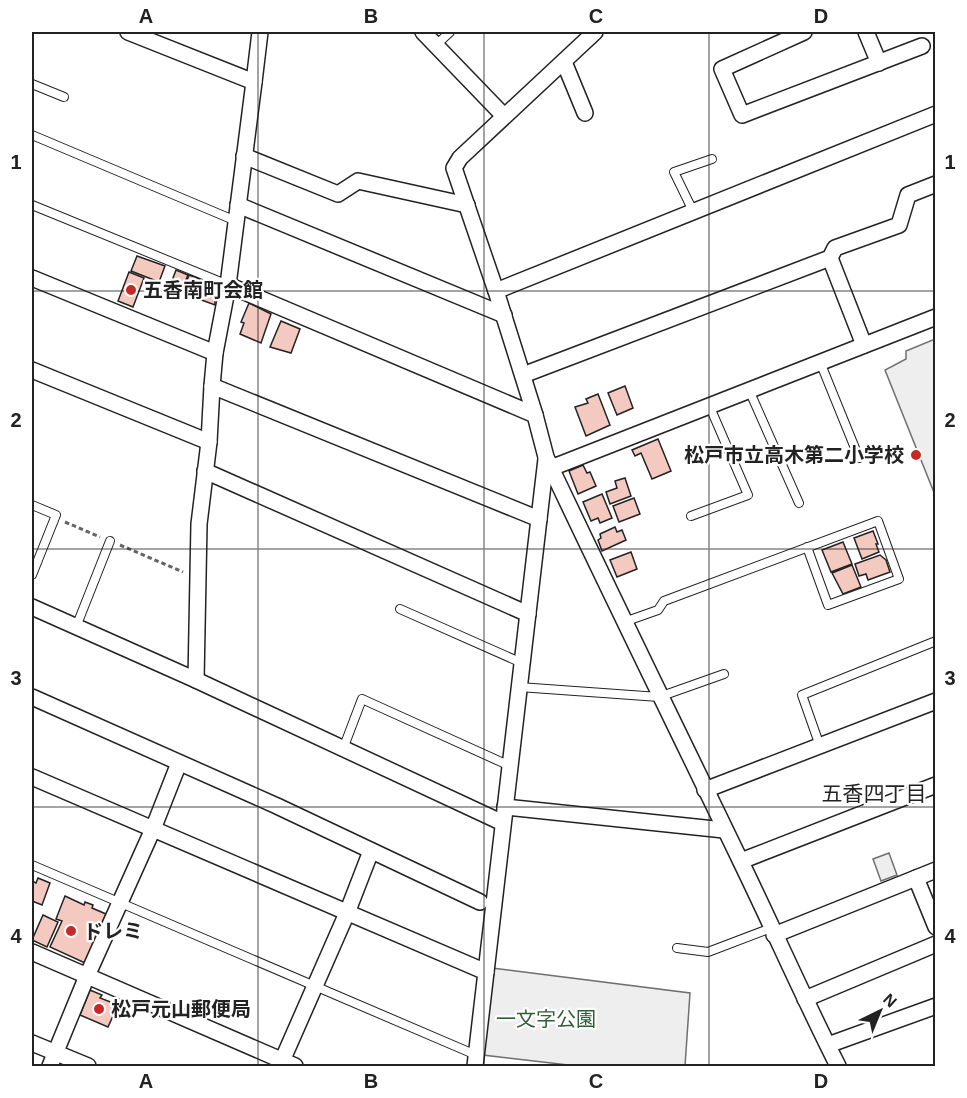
<svg xmlns="http://www.w3.org/2000/svg" width="967" height="1098" font-family="Arial,'Noto Sans JP',sans-serif">
  <style>
    .green { fill: #eee; stroke: #6f6f6f; stroke-width: 1.5 }
    .building { fill: #f3c9c0; stroke: #222; stroke-width: 1.5 }
    .lines { fill: none; stroke-linecap: round; stroke-linejoin: round }
    .lane-casing { stroke: #222; stroke-width: 10 }
    .street-casing { stroke: #222; stroke-width: 18 }
    .path { stroke: #646464; stroke-width: 3; stroke-dasharray: 4.5 3; stroke-linecap: butt }
    .lane { stroke: #fff; stroke-width: 8 }
    .street { stroke: #fff; stroke-width: 15 }
    .grid { fill: none; stroke: #222; stroke-width: 1.5; stroke-opacity: 0.55 }
    .poi-dot { fill: #c62828; stroke: #fff; stroke-width: 2 }
    .labels { text-anchor: middle; stroke-width: 4.5; stroke-linejoin: round; paint-order: stroke }
    .poi-label { font-size: 20px; font-weight: bold; fill: #222; stroke: #fff; text-anchor: start }
    .park-label { font-size: 20px; fill: #2f5e38; stroke: #fff }
    .neighbourhood-label { font-size: 21px; fill: #222; stroke: #fff }
    .neatline { fill: none; stroke: #222; stroke-width: 2 }
    .grid-label { font-size: 20px; text-anchor: middle; font-weight: bold; fill: #222 }
  </style>
  <rect width="100%" height="100%" fill="#fff"/>
  <g class="green">
    <polygon points="935,339 935,495 885,370 906,359 906,351"/>
    <polygon points="889,853 897,875 881,881 873,859"/>
    <polygon points="492,968 690,993 685,1066 577,1066 483,1055"/>
  </g>
  <g class="building">
    <polygon points="137,256 165,266 159,282 131,271"/>
    <polygon points="176,270 188,275 181,291 170,286"/>
    <polygon points="129,272 144,278 133,307 118,301"/>
    <polygon points="189,275 200,279 193,295 183,291"/>
    <polygon points="203,281 219,287 215,296 215,305 196,298"/>
    <polygon points="249,303 271,314 261,343 240,334 244,323 241,322"/>
    <polygon points="281,321 300,329 291,353 270,347"/>
    <polygon points="625,386 633,408 617,415 608,393"/>
    <polygon points="598,394 610,425 586,436 575,407 588,403 586,399"/>
    <polygon points="658,439 671,471 652,479 641,453 635,456 632,450"/>
    <polygon points="583,465 587,473 590,472 596,486 578,494 569,471"/>
    <polygon points="625,478 631,496 610,504 606,492 617,488 615,481"/>
    <polygon points="602,494 612,518 600,523 598,518 591,521 583,502"/>
    <polygon points="634,498 640,514 619,522 613,506"/>
    <polygon points="615,527 617,532 622,530 626,540 602,551 598,540 601,538 600,534"/>
    <polygon points="873,531 878,544 876,544 879,552 862,559 854,538"/>
    <polygon points="843,542 852,564 831,572 822,550"/>
    <polygon points="631,552 637,569 617,577 610,560"/>
    <polygon points="880,555 886,560 890,572 868,580 866,574 859,576 855,564"/>
    <polygon points="852,565 861,587 843,594 832,573"/>
    <polygon points="38,878 50,883 42,905 32,901 32,881 36,883"/>
    <polygon points="65,896 84,905 85,902 93,905 92,908 106,914 85,963 50,947 62,921 56,919"/>
    <polygon points="43,915 58,922 47,947 32,940"/>
    <polygon points="90,990 102,995 100,998 118,1005 108,1027 80,1015"/>
  </g>
  <g class="lines">
    <defs>
      <g id="lane">
        <polyline points="436,45 450,32"/>
        <polyline points="32,84 64,97"/>
        <polyline points="32,135 236,221"/>
        <polyline points="32,205 228,285"/>
        <polyline points="693,211 674,172 712,159"/>
        <polyline points="820,362 859,458"/>
        <polyline points="749,390 799,503"/>
        <polyline points="32,505 56,515 32,575"/>
        <polyline points="691,516 748,495 709,405"/>
        <polyline points="400,609 522,663"/>
        <polyline points="624,622 658,610 664,601 878,521 899,579 828,605 807,547"/>
        <polyline points="76,627 110,541"/>
        <polyline points="519,687 659,697 724,674"/>
        <polyline points="820,746 802,695 936,641"/>
        <polyline points="343,749 362,699 510,766"/>
        <polyline points="32,865 476,1055"/>
        <polyline points="677,948 708,952 771,928"/>
      </g>
      <g id="street">
        <polyline points="423,32 504,116"/>
        <polyline points="804,32 722,69 742,115 922,46"/>
        <polyline points="866,32 879,63"/>
        <polyline points="564,62 585,113"/>
        <polyline points="254,82 260,32"/>
        <polyline points="244,156 338,194 358,181 467,205"/>
        <polyline points="238,205 504,315"/>
        <polyline points="830,258 864,345"/>
        <polyline points="32,278 215,353"/>
        <path d="M 228,285 L 535,415 L 546,457 C 610,593 676,727 741,862 C 774,930 804,999 838,1066"/>
        <polyline points="496,291 936,114"/>
        <polyline points="32,370 209,442"/>
        <polyline points="523,375 830,258 835,248 899,225 908,195 936,184"/>
        <polyline points="212,386 539,519"/>
        <polyline points="535,415 496,291 454,168 460,158 595,32"/>
        <polyline points="551,468 936,317"/>
        <polyline points="205,471 528,614"/>
        <polyline points="32,607 196,680 199,524 209,442 212,386 215,353 228,285 254,82 128,32"/>
        <polyline points="196,680 503,823"/>
        <polyline points="32,697 277,806 480,902"/>
        <polyline points="32,777 486,972"/>
        <polyline points="705,790 936,701"/>
        <polyline points="505,807 724,830"/>
        <polyline points="741,861 936,785"/>
        <polyline points="916,878 936,927"/>
        <polyline points="774,935 936,870"/>
        <polyline points="32,952 295,1066"/>
        <polyline points="805,999 936,944"/>
        <polyline points="32,1043 88,1066"/>
        <polyline points="828,1045 936,1006"/>
        <polyline points="282,1061 347,913 371,851"/>
        <polyline points="50,1066 87,976 153,829 179,763"/>
        <polyline points="475,1066 546,459"/>
      </g>
    </defs>
    <use href="#lane" class="lane-casing"/>
    <use href="#street" class="street-casing"/>
    <g class="path">
      <polyline points="65,522 100,537"/>
      <polyline points="120,545 183,572"/>
    </g>
    <use href="#lane" class="lane"/>
    <use href="#street" class="street"/>
  </g>
  <path class="grid" d="M 258,32 L 258,1066M 484,32 L 484,1066M 709,32 L 709,1066M 32,291 L 936,291M 32,549 L 936,549M 32,807 L 936,807"/>
  <g class="poi-dot">
    <circle cx="131" cy="290" r="6"/>
    <circle cx="916" cy="455" r="6"/>
    <circle cx="71" cy="931" r="6"/>
    <circle cx="99" cy="1009" r="6"/>
  </g>
  <g class="labels">
    <g class="poi-label">
      <text x="143" y="297">五香南町会館</text>
      <text x="904" y="462" text-anchor="end">松戸市立高木第二小学校</text>
      <text x="83" y="938">ドレミ</text>
      <text x="111" y="1016">松戸元山郵便局</text>
    </g>
    <g class="park-label">
      <text x="546" y="1026">一文字公園</text>
    </g>
    <g class="neighbourhood-label">
      <text x="874" y="801">五香四丁目</text>
    </g>
  </g>
  <rect width="967" height="1098" fill="none" stroke="#ffffff" stroke-width="66"/>
  <g transform="translate(880 1011) rotate(43)" stroke="#ffffff" stroke-width="4.5" paint-order="stroke">
  <path d="M0-4.5L10 22L0 15L-10 22Z" fill="#222222"/>
  <text y="-9" font-size="16" font-weight="bold" text-anchor="middle" fill="#222222">N</text>
  </g>
  <rect x="33" y="33" width="901" height="1032" class="neatline"/>
  <g class="grid-label">
    <text x="146" y="23">A</text>
    <text x="371" y="23">B</text>
    <text x="596" y="23">C</text>
    <text x="821" y="23">D</text>
    <text x="16" y="169">1</text>
    <text x="950" y="169">1</text>
    <text x="16" y="427">2</text>
    <text x="950" y="427">2</text>
    <text x="16" y="685">3</text>
    <text x="950" y="685">3</text>
    <text x="16" y="943">4</text>
    <text x="950" y="943">4</text>
    <text x="146" y="1088">A</text>
    <text x="371" y="1088">B</text>
    <text x="596" y="1088">C</text>
    <text x="821" y="1088">D</text>
  </g>
</svg>
